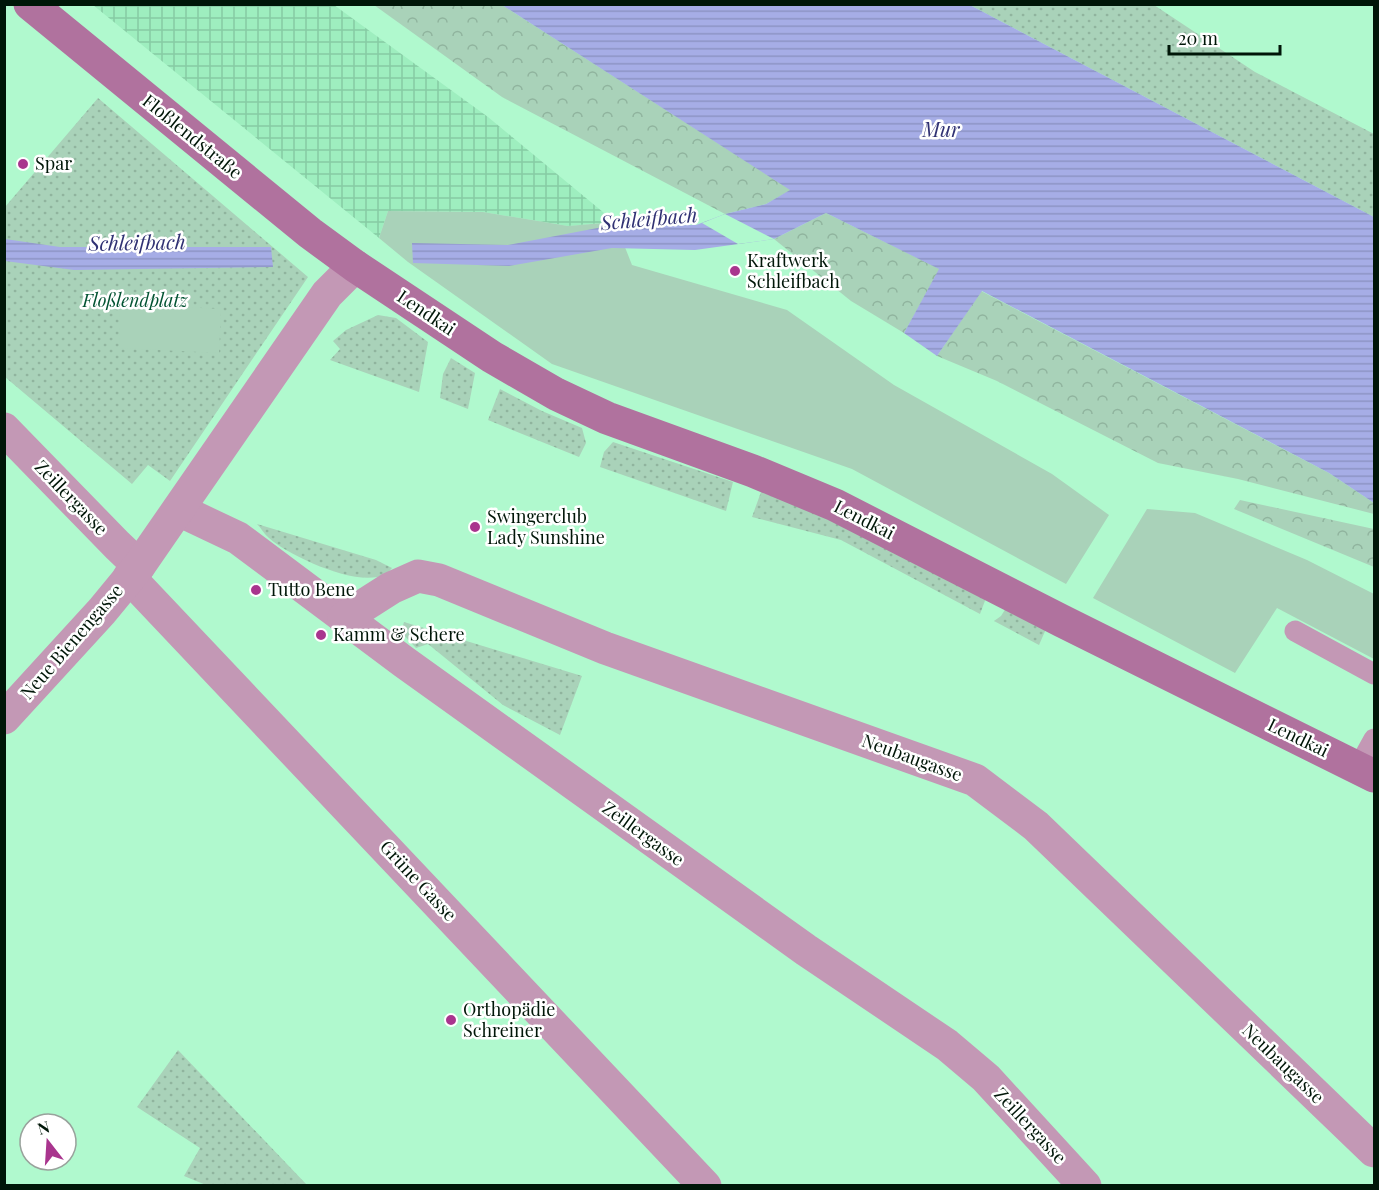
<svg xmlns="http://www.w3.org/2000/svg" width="1379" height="1190" font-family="'Playfair Display',serif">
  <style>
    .industrial { fill: url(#industrial-grid) }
    .grass { fill: url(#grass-dots) }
    .forest { fill: url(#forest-crowns) }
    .garden { fill: #a9d2b9 }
    .water { fill: url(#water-rules) }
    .pier { fill: #b0f9ce }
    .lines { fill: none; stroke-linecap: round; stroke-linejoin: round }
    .lane { stroke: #c398b5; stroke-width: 21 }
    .street { stroke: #c398b5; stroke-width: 33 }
    .secondary { stroke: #b0729e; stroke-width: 33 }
    .poi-dot { fill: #a9358e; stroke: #fff; stroke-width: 2 }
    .labels { text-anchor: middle; stroke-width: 5; stroke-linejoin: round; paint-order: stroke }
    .street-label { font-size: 18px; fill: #001608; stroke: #fff }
    .poi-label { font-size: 18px; fill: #001608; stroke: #fff; text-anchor: start }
    .park-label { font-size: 18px; font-style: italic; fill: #025332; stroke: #fff }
    .water-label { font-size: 20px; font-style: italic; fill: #303173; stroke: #fff }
  </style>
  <defs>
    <pattern id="industrial-grid" width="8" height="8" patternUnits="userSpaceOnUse" patternTransform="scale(1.5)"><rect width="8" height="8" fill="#9eeebf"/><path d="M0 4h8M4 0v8" fill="none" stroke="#86cba3"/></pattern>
    <pattern id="grass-dots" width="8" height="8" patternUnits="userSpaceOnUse" patternTransform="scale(1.5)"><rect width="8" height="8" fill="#a9d2b9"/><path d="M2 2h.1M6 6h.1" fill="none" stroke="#90b49e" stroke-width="1.8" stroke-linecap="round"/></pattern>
    <pattern id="forest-crowns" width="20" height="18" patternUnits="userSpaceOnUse" patternTransform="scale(1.5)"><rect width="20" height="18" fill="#a9d2b9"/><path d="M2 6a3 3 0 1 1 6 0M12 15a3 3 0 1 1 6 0" fill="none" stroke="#90b49e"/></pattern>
    <pattern id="water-rules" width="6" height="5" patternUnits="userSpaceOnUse" patternTransform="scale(1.5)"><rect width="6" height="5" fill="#a6ade6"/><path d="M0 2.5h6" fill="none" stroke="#8d94c4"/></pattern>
  </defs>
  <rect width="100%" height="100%" fill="#b0f9ce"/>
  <polygon class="industrial" points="93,5 334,5 488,117 615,222 568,226 483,212 388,211 379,238"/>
  <g class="grass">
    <polygon points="970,5 1154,5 1255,72 1374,134 1374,217"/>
    <polygon points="98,98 308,277 170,481 148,465 132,484 5,377 5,207"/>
    <polygon points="378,315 396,318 428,342 419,392 330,360 340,349 333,341 346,330"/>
    <polygon points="451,358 475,373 468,409 440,398 443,374"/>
    <polygon points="500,389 542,411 582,428 586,443 579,457 488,420"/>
    <polygon points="613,442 733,482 726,511 600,467 604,452"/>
    <polygon points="761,492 818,513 986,598 980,614 841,540 752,517"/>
    <path d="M 257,524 L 376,560 L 392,568 C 390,570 388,573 385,574 C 360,589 289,556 269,538 C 264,534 261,528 257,524 Z"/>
    <polygon points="1006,608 1046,629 1039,645 994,621 1001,616"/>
    <polygon points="404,622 582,676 560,735 503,705 428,644 416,648 401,632"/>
    <polygon points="178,1050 307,1185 206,1185 184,1176 200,1148 137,1107"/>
  </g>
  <g class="forest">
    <polygon points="374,5 502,5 791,190 766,204 725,214 502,97"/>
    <polygon points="826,213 940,269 904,333 851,301 774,239"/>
    <polygon points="981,291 1329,473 1374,503 1374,514 1238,479 1158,463 997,381 937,356"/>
    <polygon points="1240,500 1374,529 1374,567 1234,509"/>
  </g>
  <g class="garden">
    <polygon points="388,211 483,212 568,226 615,222 632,265 787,310 894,385 1052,474 1109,515 1066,584 852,469 552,364 408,262 379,238"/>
    <polygon points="120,304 221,309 219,353 119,348"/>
    <polygon points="1147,509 1195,513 1307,560 1374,594 1374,659 1277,608 1235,673 1093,598"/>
  </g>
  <g class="water">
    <polygon points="502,5 970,5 1374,217 1374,503 1329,473 982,291 937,356 904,333 939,269 826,213 774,239 695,250 612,248 509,266 413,263 412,243 508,245 608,226 696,225 725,214 766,204 790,190"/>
    <polygon points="5,239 60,247 271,247 273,267 74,270 5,261"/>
  </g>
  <polygon class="pier" points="725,214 774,239 738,244 702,223"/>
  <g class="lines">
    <g class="lane">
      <polyline points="1295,631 1374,674"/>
      <polyline points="1358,768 1374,739"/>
    </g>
    <g class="street">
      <polyline points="4,429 117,545 139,566"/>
      <polyline points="179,510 238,538 404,662 806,950 947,1045 986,1078 1085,1186"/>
      <polyline points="129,577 705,1186"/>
      <polyline points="344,618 391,588 418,576 439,580 605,648 975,780 1036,826 1374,1151"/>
      <polyline points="4,718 102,611 139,566 327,294 355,266"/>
    </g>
    <polyline class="secondary" points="30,4 310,233 355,266 492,357 556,394 607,418 753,471 835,505 1062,621 1374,776"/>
  </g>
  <g class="poi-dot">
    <circle cx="23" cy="164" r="6"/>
    <circle cx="735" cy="271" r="6"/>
    <circle cx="475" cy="527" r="6"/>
    <circle cx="256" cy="590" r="6"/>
    <circle cx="321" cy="635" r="6"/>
    <circle cx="451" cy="1020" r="6"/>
  </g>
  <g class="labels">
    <g class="street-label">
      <text transform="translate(192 137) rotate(39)" y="6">Floßlendstraße</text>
      <text transform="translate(426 313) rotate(34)" y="6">Lendkai</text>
      <text transform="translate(71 498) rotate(46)" y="6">Zeillergasse</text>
      <text transform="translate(864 520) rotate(27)" y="6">Lendkai</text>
      <text transform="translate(72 642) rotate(-49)" y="6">Neue Bienengasse</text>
      <text transform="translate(1298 738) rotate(26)" y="6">Lendkai</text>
      <text transform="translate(912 758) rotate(20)" y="6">Neubaugasse</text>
      <text transform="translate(643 834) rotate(36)" y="6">Zeillergasse</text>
      <text transform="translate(418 881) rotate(47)" y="6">Grüne Gasse</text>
      <text transform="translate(1283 1064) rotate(44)" y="6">Neubaugasse</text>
      <text transform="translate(1030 1126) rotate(47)" y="6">Zeillergasse</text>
    </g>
    <g class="poi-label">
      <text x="35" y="170">Spar</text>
      <text x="747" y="267">Kraftwerk<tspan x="747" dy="21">Schleifbach</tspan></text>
      <text x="487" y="523">Swingerclub<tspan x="487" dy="21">Lady Sunshine</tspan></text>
      <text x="268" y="596">Tutto Bene</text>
      <text x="333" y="641">Kamm &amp; Schere</text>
      <text x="463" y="1016">Orthopädie<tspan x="463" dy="21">Schreiner</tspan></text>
    </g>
    <g class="park-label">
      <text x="135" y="307">Floßlendplatz</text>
    </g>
    <g class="water-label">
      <text x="941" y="137">Mur</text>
      <text transform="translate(649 219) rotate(-5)" y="7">Schleifbach</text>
      <text transform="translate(137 243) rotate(-1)" y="7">Schleifbach</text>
    </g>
  </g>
  <rect width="1379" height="1190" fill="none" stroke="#001608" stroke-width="12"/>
  <g transform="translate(48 1142) rotate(343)"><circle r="28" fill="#ffffff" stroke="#99a29c" stroke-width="1.5"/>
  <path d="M0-4.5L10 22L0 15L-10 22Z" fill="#a9358e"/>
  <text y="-9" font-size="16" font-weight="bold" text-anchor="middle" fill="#001608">N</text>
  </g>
  <path d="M1169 45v9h111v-9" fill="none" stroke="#001608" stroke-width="3"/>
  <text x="1178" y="45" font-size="18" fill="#001608" stroke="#ffffff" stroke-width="4.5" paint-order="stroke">20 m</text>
</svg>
